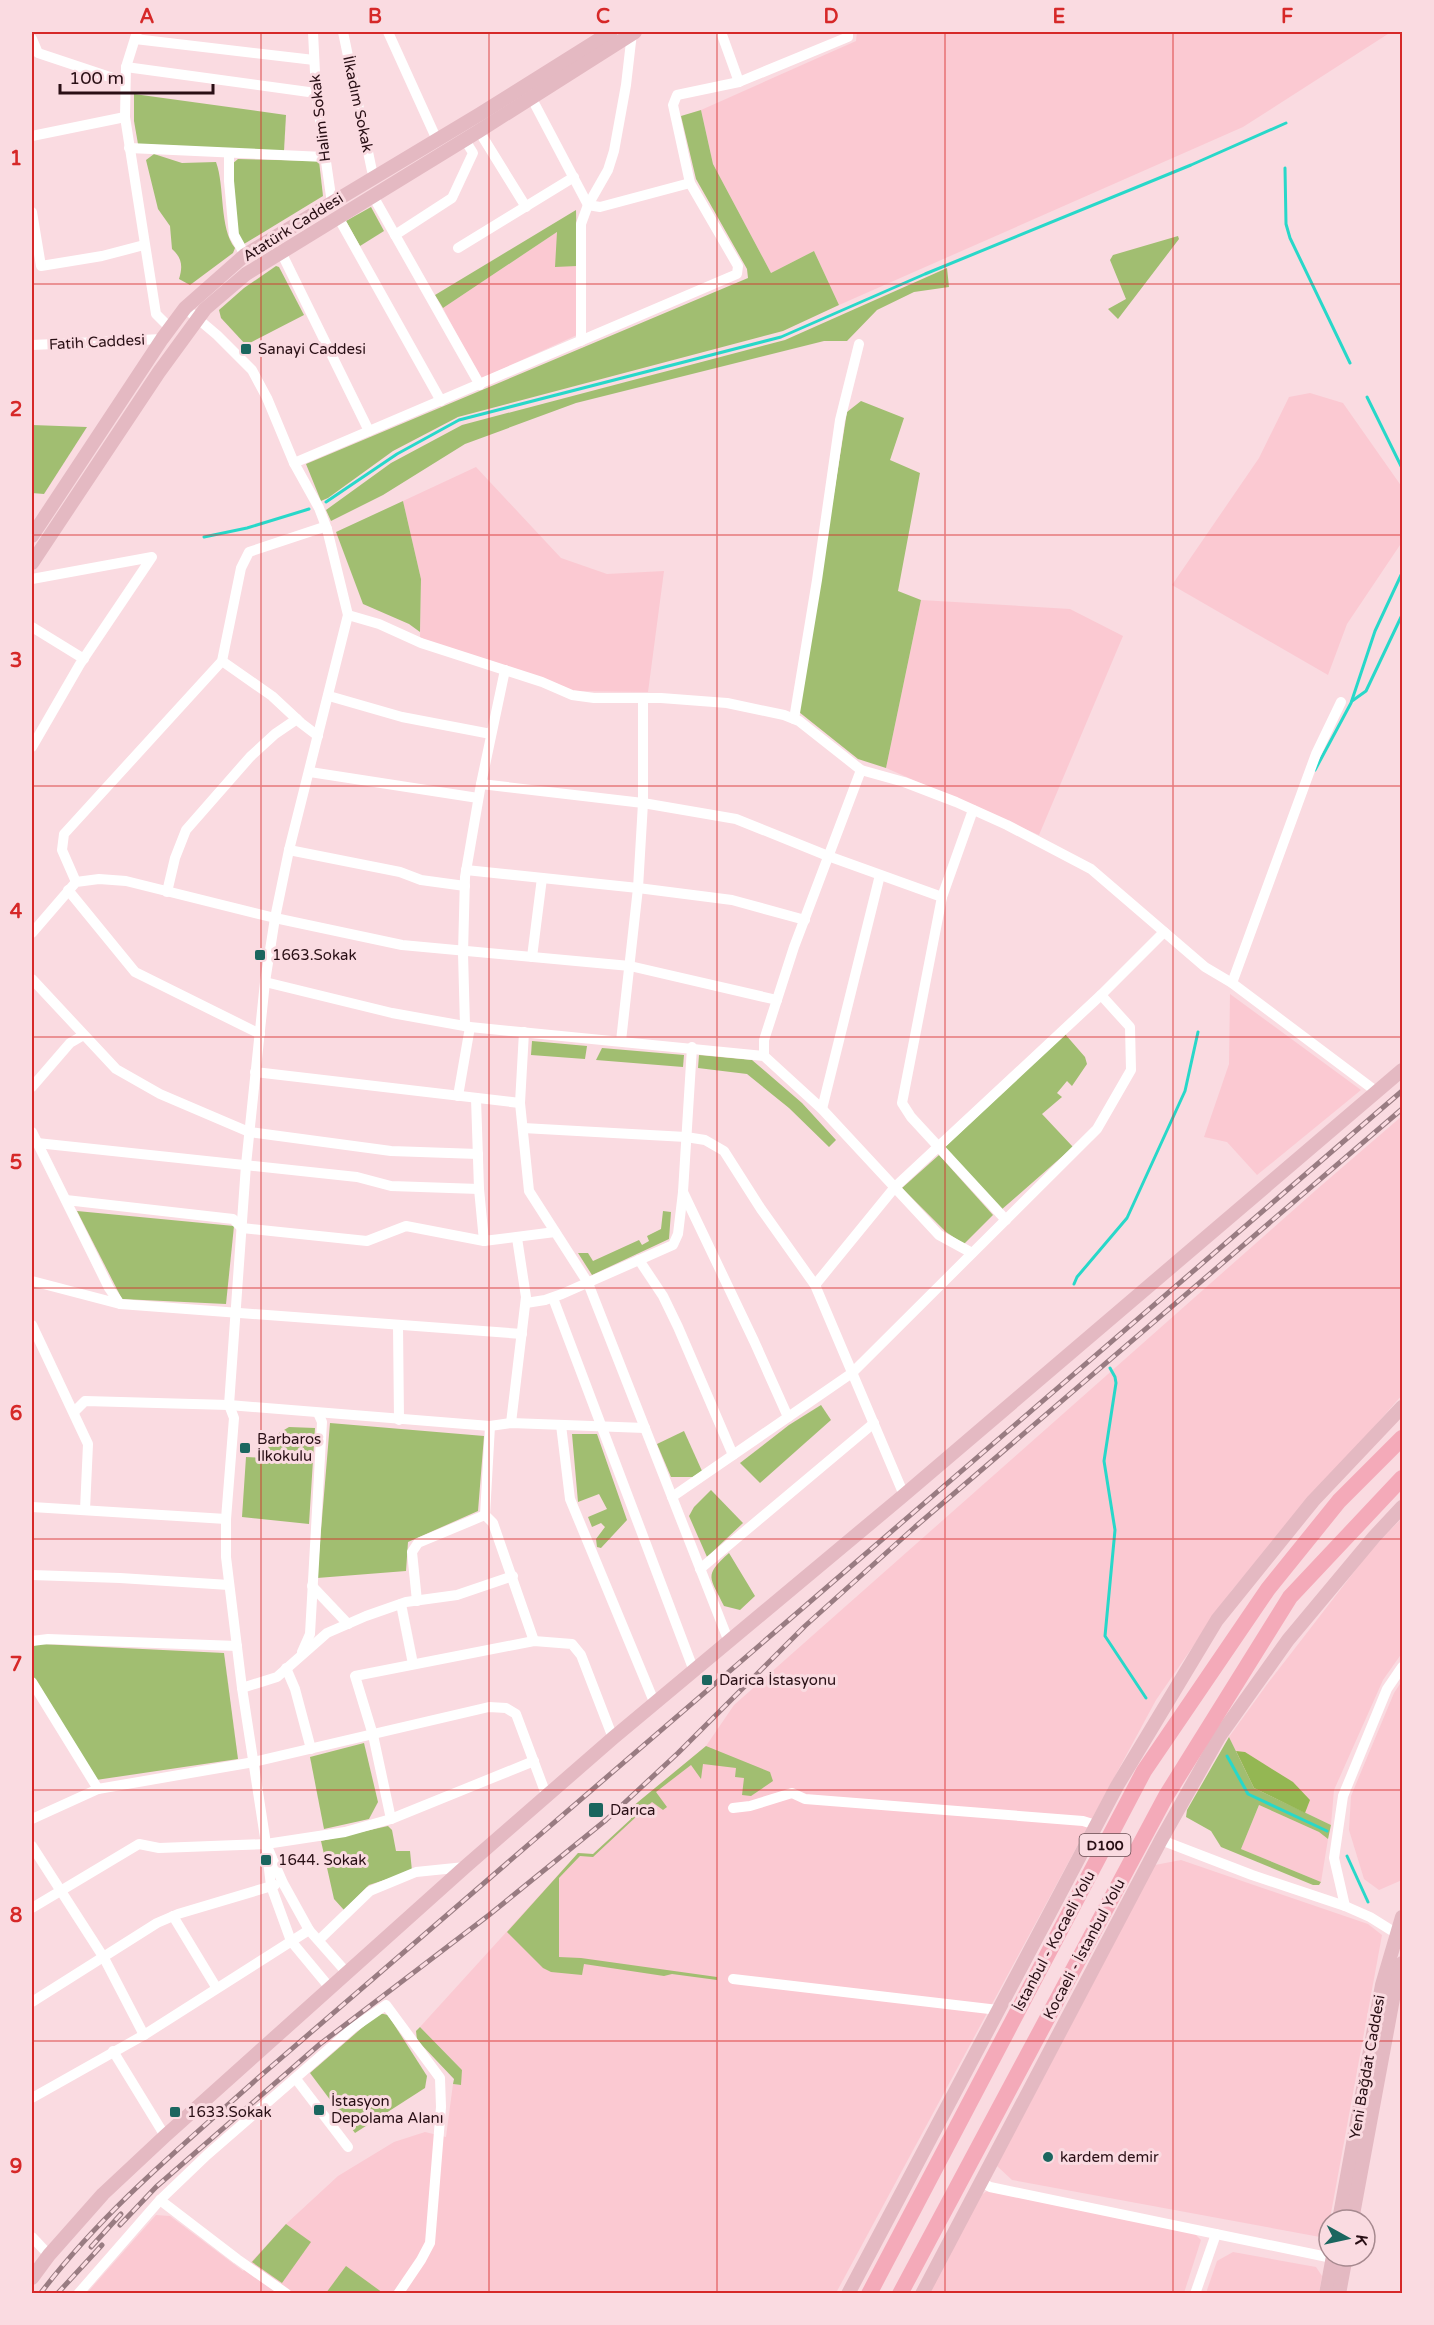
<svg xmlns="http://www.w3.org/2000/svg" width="1434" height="2325" font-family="'Varela Round',sans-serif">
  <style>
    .built { fill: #fbc9d2 }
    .green { fill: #a1be71 }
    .forest { fill: #94b753 }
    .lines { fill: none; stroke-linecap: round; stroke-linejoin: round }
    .stream { stroke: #28d8c9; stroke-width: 3 }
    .minor { stroke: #fff; stroke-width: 10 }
    .major { stroke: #e4b9c2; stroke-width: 14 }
    .highway { stroke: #f4aab9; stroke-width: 16 }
    .rail-casing { stroke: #997c82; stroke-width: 5 }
    .rail { stroke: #fadbe1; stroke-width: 3; stroke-dasharray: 9; stroke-linecap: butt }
    .grid { fill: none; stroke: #d62828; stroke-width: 1.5; stroke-opacity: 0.55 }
    .poi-dot { fill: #1b665f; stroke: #fadbe1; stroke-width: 2 }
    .labels { text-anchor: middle; stroke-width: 6; stroke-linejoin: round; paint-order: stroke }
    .shield { fill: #fadbe1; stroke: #684c52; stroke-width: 1.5 }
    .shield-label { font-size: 14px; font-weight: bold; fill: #290f15 }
    .street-label { font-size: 15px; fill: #290f15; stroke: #fadbe1 }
    .poi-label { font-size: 15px; fill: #290f15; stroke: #fadbe1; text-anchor: start }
    .neatline { fill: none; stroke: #d62828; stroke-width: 2 }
    .grid-label { font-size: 20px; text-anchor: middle; font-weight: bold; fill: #d62828 }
  </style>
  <rect width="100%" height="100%" fill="#fadbe1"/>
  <g class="built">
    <polygon points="857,32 1391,32 1243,127 839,305 814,251 771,273 713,164 701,110 856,41"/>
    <polygon points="557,232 577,266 577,335 480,379 443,308"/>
    <polygon points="1310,393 1343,403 1402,487 1402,542 1347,624 1328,675 1172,585 1259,458 1289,397"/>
    <polygon points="476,467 561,558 607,574 664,571 648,692 564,691 420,638 421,579 403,501"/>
    <polygon points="921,600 1070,609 1123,636 1039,835 886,768"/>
    <polygon points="1230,994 1361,1090 1257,1175 1227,1142 1204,1137 1229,1064"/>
    <polygon points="1402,1116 1402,1395 1232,1590 1156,1700 836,2293 86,2294 156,2215 170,2216 243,2271 286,2224 338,2176 394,2142 425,2132 446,2137 453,2084 460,2085 462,2070 420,2027 578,1853 593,1854 631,1819 632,1807 706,1746 734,1705 1316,1190"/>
    <polygon points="1402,1518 1402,1653 1383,1680 1334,1790 1331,1825 1254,1788 1229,1737 1268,1683 1371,1550"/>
    <polygon points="1402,1681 1402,1880 1379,1890 1364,1879 1349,1830 1351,1796 1394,1693"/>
    <polygon points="1259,1805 1319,1832 1328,1839 1321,1882 1241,1849"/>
    <polygon points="1181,1860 1368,1924 1382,1935 1327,2235 1320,2237 1012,2180 997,2166 1155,1865"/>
    <polygon points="987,2191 1193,2232 1201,2240 1184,2293 929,2294 981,2195"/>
    <polygon points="1233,2252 1316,2267 1322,2276 1319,2293 1206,2293 1217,2261"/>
  </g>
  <g class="green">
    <polygon points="134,94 286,115 284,151 138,144 134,121"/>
    <polygon points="701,110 713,164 771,273 814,251 839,305 783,331 458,417 393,451 328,498 321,501 306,464 748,278 747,269 696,179 681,116"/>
    <path d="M 154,154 L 182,163 L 216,162 C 225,186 219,228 235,248 L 233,253 L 190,285 L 179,279 C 183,266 182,258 172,249 L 170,226 L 158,209 L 146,160 Z"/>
    <polygon points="238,159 319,161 323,196 244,244 238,235 232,164"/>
    <polygon points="371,207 384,231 360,246 346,221"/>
    <polygon points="576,210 577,266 555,267 557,232 443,308 435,295"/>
    <polygon points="1178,236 1179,239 1118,319 1108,309 1126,299 1110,260 1113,255"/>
    <polygon points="276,266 279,267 304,315 246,345 221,318 219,310 244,288"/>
    <polygon points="947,268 949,287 914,292 877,310 847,341 824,341 576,403 465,444 383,495 331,521 326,510 391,463 462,425 785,340"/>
    <polygon points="861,401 904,418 890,460 920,473 898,591 921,600 886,768 858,759 799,712 847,412"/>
    <polygon points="32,425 87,427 44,494 32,493"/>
    <polygon points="403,501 421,579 420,632 409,624 363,604 336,532"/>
    <polygon points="1065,1034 1085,1057 1087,1064 1072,1086 1067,1081 1057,1093 1062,1097 1042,1114 1073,1147 1001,1210 944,1148"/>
    <polygon points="532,1041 587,1046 585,1059 531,1055"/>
    <polygon points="602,1048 684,1055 683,1067 596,1060"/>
    <polygon points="699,1055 752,1060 802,1103 836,1140 829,1147 789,1108 747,1074 698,1068"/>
    <polygon points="939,1155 993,1215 964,1244 946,1232 902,1188"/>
    <polygon points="77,1211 234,1226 226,1304 122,1299"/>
    <polygon points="663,1211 671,1212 669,1239 592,1275 578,1253 588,1253 593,1261 639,1240 642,1245 649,1241 647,1236 661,1229"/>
    <polygon points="821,1405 831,1420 760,1483 740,1463 789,1425"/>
    <polygon points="330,1423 484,1436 478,1511 408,1542 406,1571 317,1578"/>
    <polygon points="289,1427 315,1428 309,1524 242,1517 246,1457 267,1458 269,1439"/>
    <polygon points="684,1431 702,1471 693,1477 671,1477 657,1444"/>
    <polygon points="572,1434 597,1434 627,1520 601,1548 597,1547 596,1539 605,1527 601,1523 592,1527 588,1517 607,1509 599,1494 578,1502"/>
    <polygon points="711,1490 743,1523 707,1557 689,1516 694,1507"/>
    <path d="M 729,1553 L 755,1596 L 740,1610 L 724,1606 C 710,1577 703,1576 729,1553 Z"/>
    <polygon points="41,1644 224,1653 238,1759 96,1780 32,1676 32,1646"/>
    <polygon points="1229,1737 1254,1788 1331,1825 1328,1839 1319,1832 1259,1805 1241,1849 1321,1882 1319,1885 1313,1885 1221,1847 1211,1831 1186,1817 1187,1810"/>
    <polygon points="364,1743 378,1802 369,1819 324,1829 310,1757"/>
    <polygon points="706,1746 770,1772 773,1781 751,1796 742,1795 744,1778 735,1777 736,1768 703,1764 701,1779 691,1765 656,1792 667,1807 663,1810 652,1802 593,1857 580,1856 559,1878 559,1957 581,1958 717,1977 717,1980 672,1974 664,1976 584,1964 582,1975 551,1972 543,1968 507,1932 578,1853 593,1854 631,1819 632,1807"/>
    <polygon points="388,1826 392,1830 396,1851 410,1851 412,1871 369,1885 344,1910 334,1899 321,1841"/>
    <polygon points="379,2013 388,2015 427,2076 425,2088 355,2133 310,2073"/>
    <polygon points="420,2027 462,2070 461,2085 453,2084 454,2079 417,2040 416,2031"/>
    <polygon points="286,2224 311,2242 282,2283 252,2262"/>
    <polygon points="346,2266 383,2293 326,2293"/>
  </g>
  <polygon class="forest" points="1236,1751 1245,1752 1293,1782 1310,1800 1305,1813 1254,1788"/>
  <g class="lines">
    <g class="stream">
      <polyline points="1285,168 1286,224 1290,238 1350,363"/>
      <polyline points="1367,397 1402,468"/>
      <polyline points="326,502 397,454 459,420 781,337 925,274 1191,165 1286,123"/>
      <polyline points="204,537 247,528 309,509"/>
      <polyline points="1352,701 1366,691 1402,615"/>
      <polyline points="1315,770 1351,703 1375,631 1402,573"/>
      <polyline points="1074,1284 1077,1277 1127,1218 1185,1091 1198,1032"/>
      <polyline points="1110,1368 1115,1377 1116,1383 1104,1461 1115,1530 1105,1636 1146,1698"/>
      <polyline points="1227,1756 1248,1794 1327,1831"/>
      <polyline points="1347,1856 1368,1902"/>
    </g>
    <g class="minor">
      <polyline points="137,32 126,67 125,117 156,314 170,328"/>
      <polyline points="313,32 316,93 332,203"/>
      <polyline points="343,32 372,171 376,176"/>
      <polyline points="388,32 437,140"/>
      <polyline points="721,32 739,82"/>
      <polyline points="32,39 38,53 125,82"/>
      <polyline points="135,39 314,60"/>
      <polyline points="126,67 316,93"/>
      <polyline points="531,97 588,205"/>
      <polyline points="479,131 526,207"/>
      <polyline points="32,136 125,117"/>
      <polyline points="129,148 324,157"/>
      <polyline points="229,153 229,181 234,235 245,255"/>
      <polyline points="373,196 480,385"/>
      <polyline points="588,205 600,207 690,183"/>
      <polyline points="32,212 41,266 102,256 144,245"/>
      <polyline points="338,217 441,401"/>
      <polyline points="395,235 452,198 473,153 465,140"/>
      <polyline points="458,248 574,177"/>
      <polyline points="281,252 369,431"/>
      <polyline points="185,308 217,335 252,370 267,398 294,463 319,508 327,529 348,615 289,850 275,918 265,982 246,1165 229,1405 234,1418 226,1519 226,1557 242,1688 266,1844"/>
      <polyline points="581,341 581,224 588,205 608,170 614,151 626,85 632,33"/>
      <polyline points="32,345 162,339"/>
      <polyline points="294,463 737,274 738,266 690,183 673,105 677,95 739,82 848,37 848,32"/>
      <polyline points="32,579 152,557 80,664 32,747"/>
      <polyline points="348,615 379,624 421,643 542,682 572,695 594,698 661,698 727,703 784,715 799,721 861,770 904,782 956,802 1007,825 1091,869 1205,967 1232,983 1377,1092"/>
      <polyline points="32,627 84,659"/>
      <polyline points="222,661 272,696 301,723 318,736"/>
      <polyline points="505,670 481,784 643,803 736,819 828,856 942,897"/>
      <polyline points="329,696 402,717 491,734"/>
      <polyline points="794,719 817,580 840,420 859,344"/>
      <polyline points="310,772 478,798"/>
      <polyline points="973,810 942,897 902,1103 911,1117 1006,1220"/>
      <polyline points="289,850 400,872 421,880 465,886"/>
      <polyline points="466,870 638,888 732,900 805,920"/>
      <polyline points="76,882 62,850 64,834 222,661 241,568 249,552 324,527 327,529"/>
      <polyline points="68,890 135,972 260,1034"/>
      <polyline points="167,892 175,858 186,830 250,757 275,734 297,719"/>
      <polyline points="32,933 76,882 99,879 126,881 275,918 402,945 630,966 777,1000"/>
      <polyline points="532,957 542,878"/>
      <polyline points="32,979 116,1069 160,1094 249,1132 391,1151 478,1154"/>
      <polyline points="265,982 392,1013 470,1027 764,1056 822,1109 939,1235 972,1253"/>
      <polyline points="1232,983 1316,754 1341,702"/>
      <polyline points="465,1026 463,953 465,877 481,784"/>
      <polyline points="524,1032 520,1103 529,1191 588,1283 729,1642"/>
      <polyline points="621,1041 638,888 643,803 643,698"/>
      <polyline points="764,1056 764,1040 794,947 861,770"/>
      <polyline points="255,1072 520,1103"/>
      <polyline points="32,1087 70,1043 82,1036"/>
      <polyline points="458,1096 470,1027"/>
      <polyline points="476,1098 479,1189 484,1241 555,1232"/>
      <polyline points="822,1109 880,875"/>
      <polyline points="523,1128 686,1137 705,1140 724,1151 761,1209 815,1285 904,1495"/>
      <polyline points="32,1132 109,1288 120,1304"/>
      <polyline points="37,1143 357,1177 391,1186 479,1189"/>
      <polyline points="683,1192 754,1341 788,1417"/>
      <polyline points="66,1200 233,1219 242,1228 367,1241 406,1226 484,1241"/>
      <polyline points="639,1260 663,1296 678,1327 733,1455"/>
      <polyline points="32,1281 120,1304 522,1334"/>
      <polyline points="815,1285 895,1187 1101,995 1164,932"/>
      <polyline points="553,1298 694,1671"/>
      <polyline points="526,1303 545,1300 562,1294 673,1245 678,1234 683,1192 692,1047"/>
      <polyline points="32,1325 88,1444 85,1510"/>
      <polyline points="398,1325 399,1420"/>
      <polyline points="74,1412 85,1401 229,1405 490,1426 511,1423 645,1428"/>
      <polyline points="511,1423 526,1297 517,1238"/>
      <polyline points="561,1425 570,1499 655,1704"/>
      <polyline points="490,1426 485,1515 493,1523 534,1641"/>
      <polyline points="672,1497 852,1373 1097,1129 1131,1070 1130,1027 1101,995"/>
      <polyline points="32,1507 226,1519"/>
      <polyline points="700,1569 874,1423"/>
      <polyline points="32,1575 120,1578 229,1585"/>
      <polyline points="312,1586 348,1624"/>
      <polyline points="417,1601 412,1552 418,1543 485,1515"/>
      <polyline points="401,1604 413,1664"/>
      <polyline points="32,1641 48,1639 237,1646"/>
      <polyline points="302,1652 310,1634 322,1422 318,1413"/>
      <polyline points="286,1668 295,1689 311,1749"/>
      <polyline points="32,1682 98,1789"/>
      <polyline points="242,1688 277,1677 327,1633 366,1616 406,1602 457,1595 513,1576"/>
      <polyline points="733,1808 750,1806 792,1793 805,1799 1083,1821 1096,1825"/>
      <polyline points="32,1819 98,1789 254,1762 489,1707 506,1708 516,1714 547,1797"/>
      <polyline points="391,1819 373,1735 355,1676 534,1641 572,1644 581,1655 613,1738"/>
      <polyline points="1161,1840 1252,1875 1345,1906 1370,1917 1402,1937"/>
      <polyline points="32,1846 104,1958 144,2035"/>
      <polyline points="1345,1906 1334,1858 1343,1796 1387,1689 1402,1667"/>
      <polyline points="32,1908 139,1844 159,1848 266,1844 345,1832 391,1819 534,1761"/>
      <polyline points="173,1916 216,1987"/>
      <polyline points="319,1940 370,1891 416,1872 465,1867"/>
      <polyline points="733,1979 998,2010"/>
      <polyline points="330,1988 291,1941 271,1886 266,1844 283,1883 309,1930 347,1973"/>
      <polyline points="32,2002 157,1923 178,1914 275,1885"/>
      <polyline points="113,2051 165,2136"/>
      <polyline points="296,2079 348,2147"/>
      <polyline points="32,2098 144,2035 309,1930"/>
      <polyline points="980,2181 990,2187 1332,2258"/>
      <polyline points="160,2200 237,2259 287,2294"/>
      <polyline points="32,2237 49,2255"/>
      <polyline points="78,2294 160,2200 207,2155 353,2028 386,2005 440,2078 441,2107 430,2243 421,2260 398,2294"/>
      <polyline points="1195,2294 1216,2234"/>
    </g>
    <g class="major">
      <polyline points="32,536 162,339 185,308 245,255 480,114 611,32"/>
      <polyline points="32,563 159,372 205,309 246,274 479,131 635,32"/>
      <polyline points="1339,2220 1382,1985 1402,1917"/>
      <polyline points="1352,2220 1395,1988 1402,1963"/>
      <polyline points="32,2278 49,2255 103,2194 165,2136 465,1867 613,1738 904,1495 1402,1070"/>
      <polyline points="848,2294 1117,1786 1217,1620 1313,1501 1402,1407"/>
      <polyline points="922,2294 1161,1840 1219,1737 1288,1640 1374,1537 1402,1507"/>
      <polyline points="1326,2294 1333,2256"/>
      <polyline points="1339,2294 1346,2256"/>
    </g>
    <g class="highway">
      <polyline points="869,2294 1144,1771 1268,1589 1339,1501 1402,1438"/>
      <polyline points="900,2294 1166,1796 1290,1597 1402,1478"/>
    </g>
    <defs>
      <g id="rail">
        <polyline points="120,2225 156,2187 320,2044 489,1915 606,1820 678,1753 805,1626 915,1527 1402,1109"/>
        <polyline points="91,2247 121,2214"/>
        <path d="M 40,2294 C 102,2212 182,2146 258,2078 L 1402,1091"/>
        <polyline points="57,2294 102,2245"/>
      </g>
    </defs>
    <use href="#rail" class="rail-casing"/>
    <use href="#rail" class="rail"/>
  </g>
  <path class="grid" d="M 261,32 L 261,2294M 489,32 L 489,2294M 717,32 L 717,2294M 945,32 L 945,2294M 1173,32 L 1173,2294M 32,284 L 1402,284M 32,535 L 1402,535M 32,786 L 1402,786M 32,1037 L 1402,1037M 32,1288 L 1402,1288M 32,1539 L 1402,1539M 32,1790 L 1402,1790M 32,2041 L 1402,2041"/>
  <g class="poi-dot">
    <rect x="240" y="343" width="12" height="12" rx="3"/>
    <rect x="254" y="949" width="12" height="12" rx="3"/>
    <rect x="239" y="1442" width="12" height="12" rx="3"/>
    <rect x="701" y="1674" width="12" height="12" rx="3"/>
    <rect x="588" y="1802" width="16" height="16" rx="3"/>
    <rect x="260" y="1854" width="12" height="12" rx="3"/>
    <rect x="313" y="2104" width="12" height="12" rx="3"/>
    <rect x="169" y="2106" width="12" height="12" rx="3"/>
    <circle cx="1048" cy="2157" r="6"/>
  </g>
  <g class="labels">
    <rect class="shield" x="1079.5" y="1834" width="51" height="22" rx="4.5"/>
    <g class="shield-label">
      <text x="1105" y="1850">D100</text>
    </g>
    <g class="street-label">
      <text transform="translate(358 104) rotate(78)" y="5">İlkadım Sokak</text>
      <text transform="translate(320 118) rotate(-97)" y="5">Halim Sokak</text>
      <text transform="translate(293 227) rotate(-32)" y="5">Atatürk Caddesi</text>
      <text transform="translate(97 342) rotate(-3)" y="5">Fatih Caddesi</text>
      <text transform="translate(1054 1941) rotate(-62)" y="5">İstanbul - Kocaeli Yolu</text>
      <text transform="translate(1084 1949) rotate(-62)" y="5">Kocaeli - İstanbul Yolu</text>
      <text transform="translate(1367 2067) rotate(-80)" y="5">Yeni Bağdat Caddesi</text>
    </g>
    <g class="poi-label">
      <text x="258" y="354">Sanayi Caddesi</text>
      <text x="272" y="960">1663.Sokak</text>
      <text x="257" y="1444">Barbaros<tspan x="257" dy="17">İlkokulu</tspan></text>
      <text x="719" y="1685">Darica İstasyonu</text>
      <text x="610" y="1815">Darıca</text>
      <text x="278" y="1865">1644. Sokak</text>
      <text x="331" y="2106">İstasyon<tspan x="331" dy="17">Depolama Alanı</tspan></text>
      <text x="187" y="2117">1633.Sokak</text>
      <text x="1060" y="2162">kardem demir</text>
    </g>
  </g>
  <rect width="1434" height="2325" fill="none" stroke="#fadbe1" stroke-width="66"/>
  <g transform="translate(1347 2238) rotate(98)"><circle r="28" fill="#fadbe1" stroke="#a6898f" stroke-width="1.5"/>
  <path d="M0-4.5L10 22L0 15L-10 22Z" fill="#1b665f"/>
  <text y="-9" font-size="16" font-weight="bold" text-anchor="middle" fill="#290f15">K</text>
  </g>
  <path d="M60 84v9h153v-9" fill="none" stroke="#290f15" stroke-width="3"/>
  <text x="69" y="84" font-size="18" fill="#290f15" stroke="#fadbe1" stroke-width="4.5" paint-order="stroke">100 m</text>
  <rect x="33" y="33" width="1368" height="2259" class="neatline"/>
  <g class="grid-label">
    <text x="147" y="23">A</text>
    <text x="375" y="23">B</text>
    <text x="603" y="23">C</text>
    <text x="831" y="23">D</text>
    <text x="1059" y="23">E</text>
    <text x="1287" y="23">F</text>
    <text x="16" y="165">1</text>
    <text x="16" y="416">2</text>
    <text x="16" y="667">3</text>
    <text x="16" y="918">4</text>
    <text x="16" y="1169">5</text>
    <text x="16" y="1420">6</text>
    <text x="16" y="1671">7</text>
    <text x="16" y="1922">8</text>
    <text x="16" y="2173">9</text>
  </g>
</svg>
